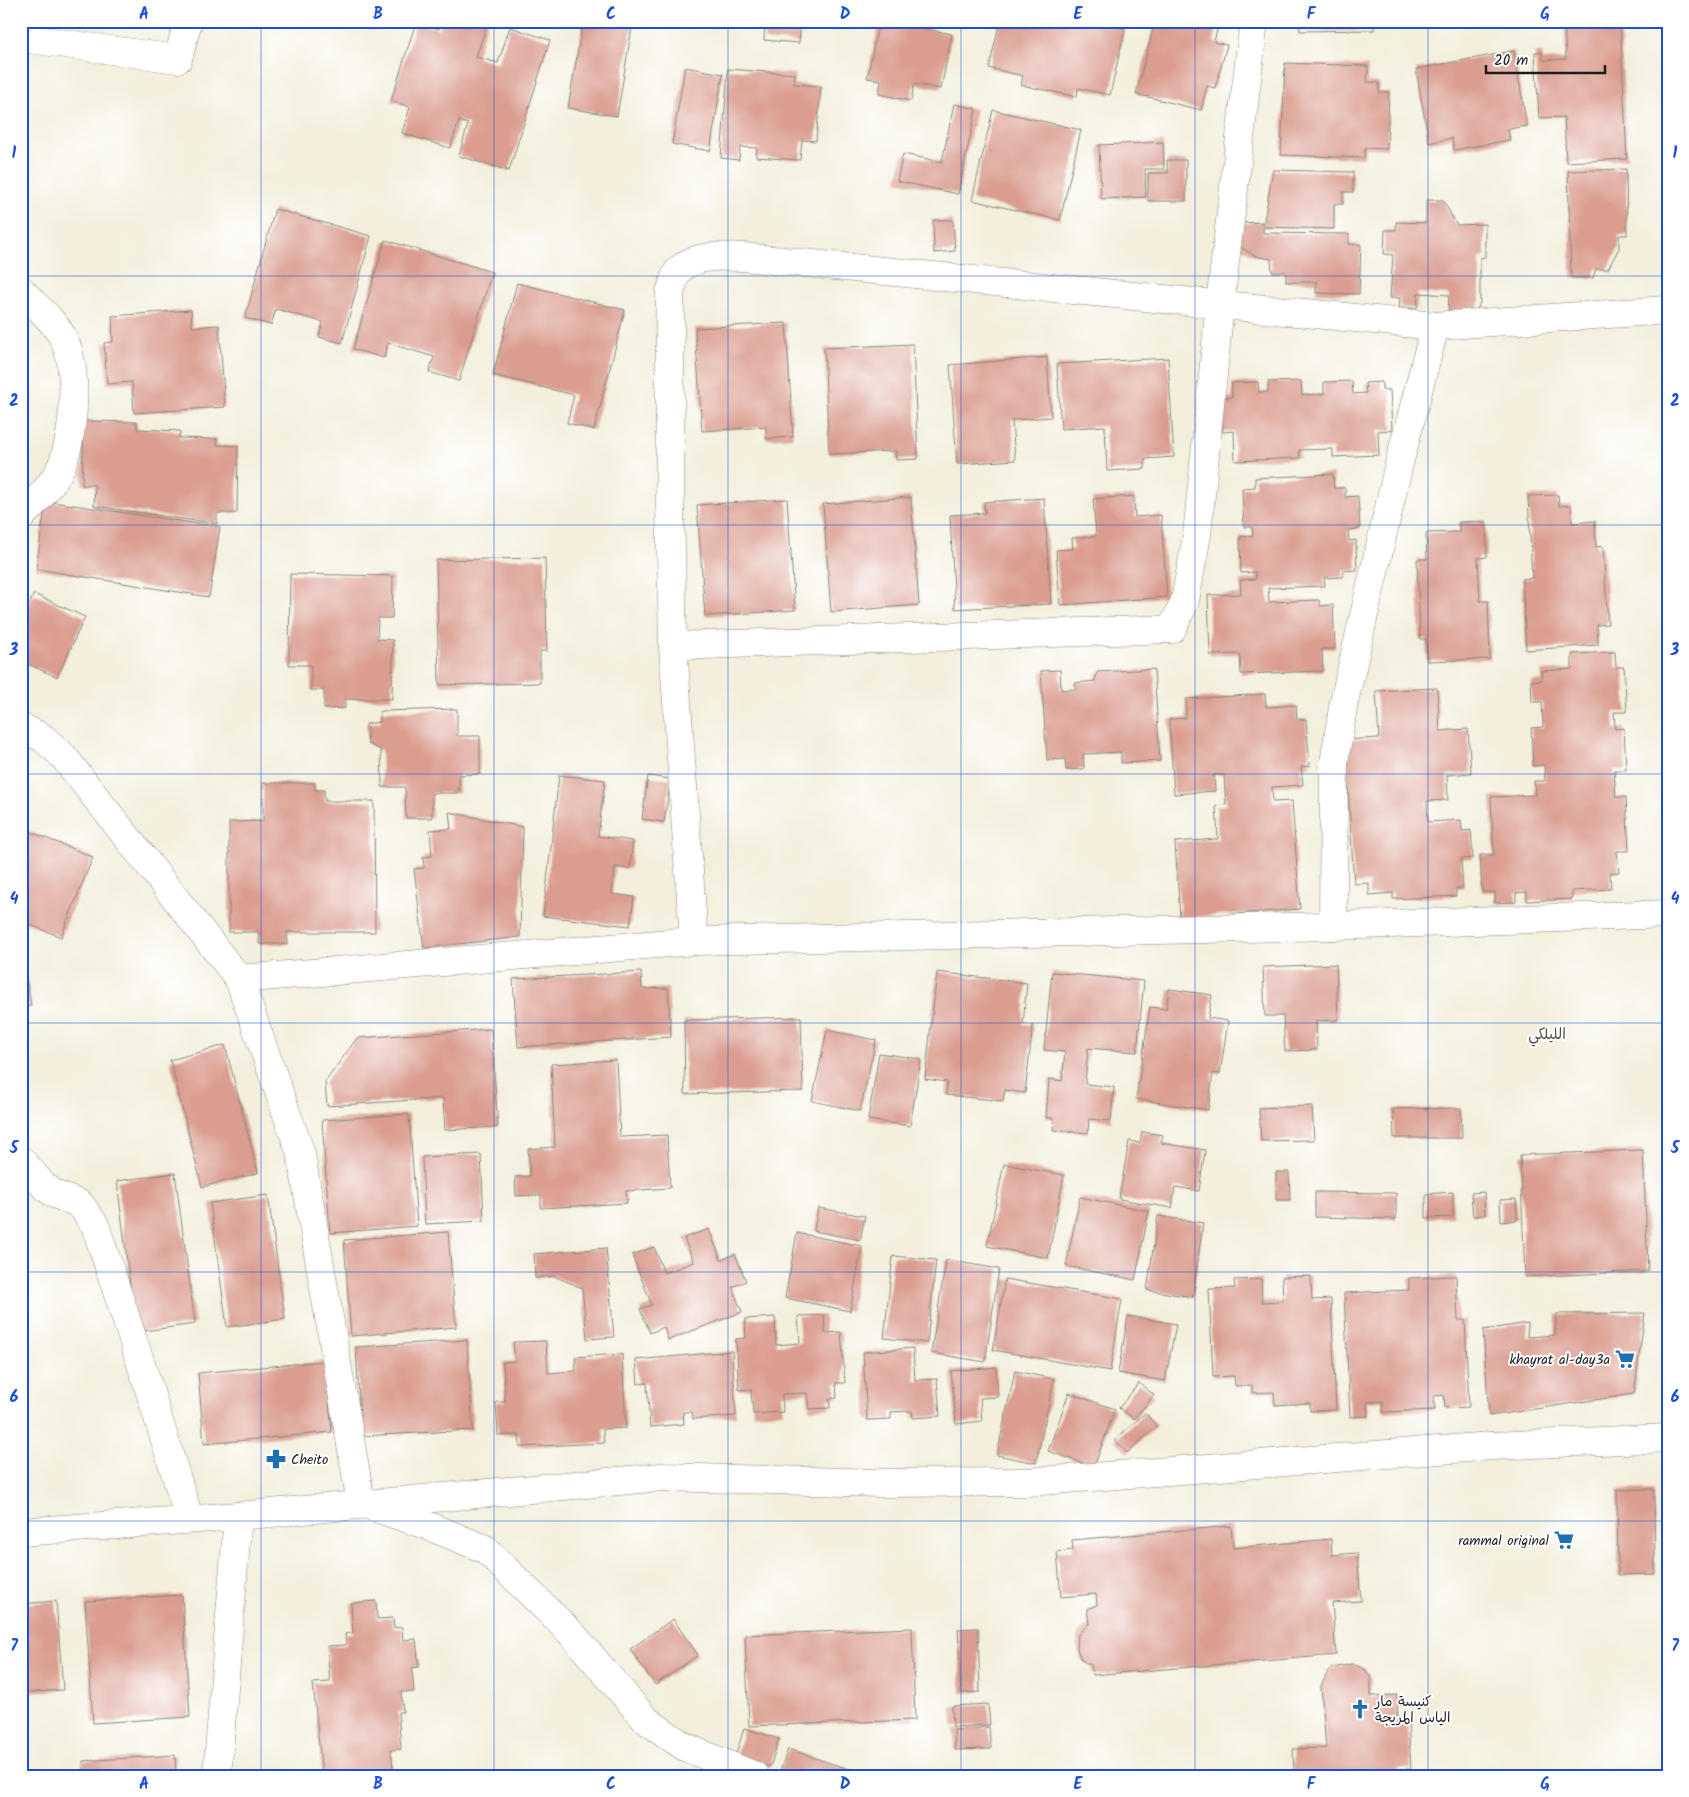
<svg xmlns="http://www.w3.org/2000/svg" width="1689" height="1797" font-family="Kalam,'Playpen Sans Arabic',sans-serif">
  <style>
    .building { fill: #da9d8f }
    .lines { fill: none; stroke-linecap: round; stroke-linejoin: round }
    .minor-casing { stroke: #88867c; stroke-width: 29 }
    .minor { stroke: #fff; stroke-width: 28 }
    .grid { fill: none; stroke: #1d4ed8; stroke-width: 1; stroke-opacity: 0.55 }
    .labels { text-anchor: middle; stroke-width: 4; stroke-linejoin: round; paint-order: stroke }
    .poi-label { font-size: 14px; fill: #1c1c1c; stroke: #fff; text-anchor: end }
    .neighbourhood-label { font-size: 15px; fill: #5e4944; stroke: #fff }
    .neatline { fill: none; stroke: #1d4ed8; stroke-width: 2 }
    .grid-label { font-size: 16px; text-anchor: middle; font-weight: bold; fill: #1d4ed8 }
  </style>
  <rect width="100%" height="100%" fill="#fff"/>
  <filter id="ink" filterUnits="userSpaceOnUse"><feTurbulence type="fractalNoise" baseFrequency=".02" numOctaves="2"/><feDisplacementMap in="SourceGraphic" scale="10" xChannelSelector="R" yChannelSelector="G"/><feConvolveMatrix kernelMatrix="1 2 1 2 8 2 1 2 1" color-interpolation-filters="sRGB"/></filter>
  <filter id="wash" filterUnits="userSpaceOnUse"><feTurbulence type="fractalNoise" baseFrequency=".0096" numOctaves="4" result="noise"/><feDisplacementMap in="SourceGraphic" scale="20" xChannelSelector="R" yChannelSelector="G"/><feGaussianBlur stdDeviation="1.12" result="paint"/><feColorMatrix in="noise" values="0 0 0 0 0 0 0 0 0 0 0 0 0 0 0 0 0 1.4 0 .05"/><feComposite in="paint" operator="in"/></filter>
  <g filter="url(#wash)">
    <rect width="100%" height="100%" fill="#f3efdc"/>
    <g id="blocks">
      <g class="building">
        <polygon points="128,21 155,21 155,28 127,26"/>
        <polygon points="441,21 488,21 476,57 498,63 510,27 550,40 509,171 459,156 468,124 459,121 450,148 402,133 410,107 391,101 416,22 439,29"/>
        <polygon points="583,21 633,21 617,116 568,108"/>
        <polygon points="765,21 801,21 799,43 764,40"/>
        <polygon points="879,21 923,21 922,28 952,34 941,89 914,84 911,101 879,94 881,80 867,78"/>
        <polygon points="1000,21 1090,21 1125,29 1110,95 1078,88 1077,97 1021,85 1023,76 989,68"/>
        <polygon points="1155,21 1219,21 1214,42 1227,45 1215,88 1207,86 1201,110 1136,94"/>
        <polygon points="1299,21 1374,21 1374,30 1300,31"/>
        <polygon points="1564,21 1620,21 1627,159 1566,162 1564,117 1539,118 1535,52 1542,52 1543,60 1566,59"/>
        <polygon points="1514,51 1527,126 1508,129 1510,140 1454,150 1452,138 1429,143 1416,69"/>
        <polygon points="1285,63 1368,66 1367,82 1379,83 1379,92 1389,92 1387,149 1365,148 1364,158 1281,155"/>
        <polygon points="685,67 723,74 710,151 672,144"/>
        <polygon points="728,69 795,74 794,84 821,86 816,141 802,140 800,160 756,157 757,148 740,147 739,160 721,158"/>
        <polygon points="954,104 976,109 958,194 897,181 903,154 942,162"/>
        <polygon points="993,110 1081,130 1060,220 972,200"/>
        <polygon points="1163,142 1164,169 1145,169 1146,197 1101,199 1099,145"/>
        <polygon points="1167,160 1186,160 1186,201 1148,201 1148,173 1168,173"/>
        <polygon points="1626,169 1627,235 1619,235 1619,248 1608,269 1596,269 1593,278 1571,278 1568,171"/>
        <polygon points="1273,170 1353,172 1353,192 1343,192 1343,204 1334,204 1334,229 1263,227 1263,233 1349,234 1349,244 1361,245 1359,294 1316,293 1317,282 1286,282 1286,272 1272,272 1271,259 1255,256 1237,245 1242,223 1262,222 1263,226"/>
        <polygon points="1426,200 1443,200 1457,225 1485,224 1485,257 1480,258 1480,302 1476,313 1448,312 1449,295 1418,293 1417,308 1399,308 1400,298 1390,298 1393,255 1384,254 1385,230 1396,230 1396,222 1426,223"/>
        <polygon points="275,209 371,236 342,343 319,337 323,322 276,309 271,325 245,318"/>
        <polygon points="933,220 953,220 955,251 934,253"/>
        <polygon points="385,240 492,272 459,381 429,372 434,357 388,343 384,358 353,349"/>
        <polygon points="517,283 625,310 594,430 567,423 574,395 493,375"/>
        <polygon points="191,310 192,327 219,325 225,407 134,413 132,382 107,384 104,343 113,342 112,316"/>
        <polygon points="786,323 793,437 766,439 766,427 702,431 695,328"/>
        <polygon points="913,344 918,459 896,460 896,451 829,454 824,348"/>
        <polygon points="1047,357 1051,417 1012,420 1015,460 957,464 950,365"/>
        <polygon points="1168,358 1174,457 1145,459 1145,469 1107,471 1105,426 1061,429 1057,364"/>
        <polygon points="1301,381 1302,395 1324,394 1324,382 1352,381 1353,394 1366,393 1365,383 1382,382 1382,390 1390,390 1392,430 1378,431 1379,455 1333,457 1333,449 1299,450 1300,458 1235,461 1234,431 1223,432 1222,398 1232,397 1232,383 1258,382 1259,392 1268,392 1268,382"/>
        <polygon points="84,421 137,422 137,429 180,431 179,438 217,439 217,445 238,446 237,513 217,513 217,524 94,506 95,485 82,485"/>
        <polygon points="1333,474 1334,488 1345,488 1345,497 1358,496 1360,529 1348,530 1349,541 1356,540 1357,570 1343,571 1343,577 1324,578 1325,586 1268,588 1269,602 1319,600 1320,606 1333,605 1335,649 1322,649 1323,671 1241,674 1240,654 1210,655 1208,595 1241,594 1240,580 1256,579 1255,572 1241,573 1240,537 1253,536 1252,527 1244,527 1242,488 1255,487 1255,478"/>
        <polygon points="1558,495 1559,506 1571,505 1572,523 1595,521 1596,547 1603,546 1608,624 1597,625 1598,645 1526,650 1522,579 1532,578 1528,496"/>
        <polygon points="1134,496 1135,517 1161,515 1167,597 1060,605 1056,550 1073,549 1072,538 1096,536 1093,499"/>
        <polygon points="911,497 919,605 831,612 823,504"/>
        <polygon points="1044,498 1051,604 955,609 950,515 985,513 984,502"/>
        <polygon points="787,499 795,610 705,616 697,505"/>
        <polygon points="46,501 220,527 209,597 36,569"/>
        <polygon points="1486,521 1487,557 1478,558 1480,601 1488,601 1490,659 1427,661 1426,639 1420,639 1417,559 1427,559 1426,533 1459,532 1459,522"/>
        <polygon points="545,558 547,651 540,651 540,683 439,685 436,560"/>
        <polygon points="290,574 393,576 392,618 378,618 377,639 393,640 392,699 345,699 345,708 324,709 324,690 311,690 311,665 289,665"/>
        <polygon points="34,594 85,617 57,677 21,661 21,622"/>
        <polygon points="1615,652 1616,667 1624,667 1627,712 1614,712 1615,729 1624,728 1626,770 1614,770 1616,797 1626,797 1629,851 1617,851 1619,872 1610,873 1611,889 1572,891 1572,899 1527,901 1527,892 1516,893 1516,902 1495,903 1495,892 1482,892 1480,855 1494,855 1491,797 1535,795 1534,781 1545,781 1544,765 1533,766 1531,728 1543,727 1542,702 1532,702 1531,681 1542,680 1541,671 1572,669 1572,654"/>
        <polygon points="1154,669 1160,761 1121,763 1121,752 1083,754 1084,769 1066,770 1065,759 1047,760 1041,671 1060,670 1061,690 1076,689 1075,683 1095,681 1097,672"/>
        <polygon points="1437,688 1440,731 1468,729 1471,773 1447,775 1448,800 1427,801 1428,822 1461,820 1462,831 1471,830 1473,858 1461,859 1463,888 1456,888 1456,896 1393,899 1393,893 1369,895 1369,883 1354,884 1345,740 1379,738 1376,691"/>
        <polygon points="1265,694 1266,707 1296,705 1297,720 1306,719 1310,766 1301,767 1303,785 1272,787 1273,802 1292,801 1300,909 1180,918 1175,842 1218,839 1216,806 1226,805 1224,775 1214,775 1215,791 1174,794 1169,719 1186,718 1186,699"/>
        <polygon points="457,709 457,736 480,736 480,774 459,775 459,793 432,793 432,818 406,818 405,787 382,787 381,750 368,744 366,724 380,722 380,711"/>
        <polygon points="559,775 605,780 598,836 633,841 630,869 615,867 612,894 634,897 630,926 543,916"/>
        <polygon points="648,776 671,779 664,822 642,819"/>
        <polygon points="263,783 315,783 315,790 324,790 325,801 374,801 375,932 287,932 288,944 259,944 259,932 229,932 229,822 263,821"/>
        <polygon points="449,812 523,827 520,937 424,948 414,869 424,868 423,857 432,856 430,830 451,829"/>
        <polygon points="21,828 93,857 61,937 21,921"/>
        <polygon points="1336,964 1338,1020 1316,1021 1317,1050 1285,1051 1283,1016 1265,1016 1263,967"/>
        <polygon points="24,965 31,1006 21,1007 21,966"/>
        <polygon points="641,972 642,989 668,988 671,1037 518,1047 513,979"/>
        <polygon points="937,972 1027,983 1023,1024 1033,1025 1025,1093 1005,1090 1003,1101 946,1095 947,1082 925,1079"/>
        <polygon points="1052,972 1144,981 1137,1052 1088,1048 1085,1084 1114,1087 1111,1121 1089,1119 1088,1133 1053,1130 1054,1118 1046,1118 1049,1079 1062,1081 1065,1052 1044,1050"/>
        <polygon points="1169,989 1212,995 1208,1018 1228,1021 1220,1074 1213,1073 1208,1110 1136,1099 1150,1007 1166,1009"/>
        <polygon points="801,1017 803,1091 685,1094 684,1020"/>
        <polygon points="491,1029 498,1127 445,1130 443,1098 327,1106 325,1082 357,1038"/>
        <polygon points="827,1030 876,1040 860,1111 812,1101"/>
        <polygon points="225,1045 258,1173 202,1187 170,1060"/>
        <polygon points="879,1053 921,1059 910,1126 868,1120"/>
        <polygon points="616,1060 620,1137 667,1135 670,1188 626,1191 627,1203 541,1208 541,1195 516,1196 515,1177 530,1176 528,1149 555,1147 551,1064"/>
        <polygon points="1312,1106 1314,1140 1261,1141 1259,1108"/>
        <polygon points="1461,1108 1462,1138 1394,1138 1393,1109"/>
        <polygon points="409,1114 417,1226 330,1233 322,1120"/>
        <polygon points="1142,1132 1163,1135 1161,1143 1205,1150 1199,1191 1175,1187 1172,1208 1119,1199 1129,1141 1140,1143"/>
        <polygon points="1643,1150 1648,1271 1525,1277 1520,1155"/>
        <polygon points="481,1154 484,1221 425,1224 422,1157"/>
        <polygon points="1004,1164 1064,1175 1048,1258 987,1246"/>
        <polygon points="1276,1172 1289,1172 1290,1200 1276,1200"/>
        <polygon points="175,1173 195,1324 136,1332 117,1181"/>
        <polygon points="1315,1192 1396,1193 1396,1219 1315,1217"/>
        <polygon points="1453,1192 1453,1217 1426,1218 1426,1194"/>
        <polygon points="1484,1192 1485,1215 1473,1216 1471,1193"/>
        <polygon points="268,1195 285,1319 227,1327 210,1203"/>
        <polygon points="1080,1197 1149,1211 1135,1280 1066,1266"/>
        <polygon points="1516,1199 1517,1220 1501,1222 1500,1200"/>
        <polygon points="818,1208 865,1216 860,1240 814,1231"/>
        <polygon points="1158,1216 1203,1223 1193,1297 1147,1290"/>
        <polygon points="709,1229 721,1260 735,1254 746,1281 732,1287 742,1312 668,1340 664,1327 650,1333 640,1309 652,1305 632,1255 654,1247 664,1273 694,1262 684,1238"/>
        <polygon points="448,1232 456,1327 351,1336 344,1240"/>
        <polygon points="797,1233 862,1246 850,1311 785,1298"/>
        <polygon points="606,1248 614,1337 587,1339 582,1288 554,1276 535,1278 534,1254"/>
        <polygon points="893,1256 936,1260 927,1343 884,1338"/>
        <polygon points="946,1260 999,1269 985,1362 931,1353"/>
        <polygon points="1311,1276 1312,1300 1331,1299 1336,1410 1310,1411 1310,1403 1275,1405 1274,1392 1252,1393 1252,1385 1235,1386 1234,1376 1213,1377 1209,1289 1235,1288 1234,1280 1261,1279 1262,1302 1283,1301 1282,1277"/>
        <polygon points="1456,1276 1458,1320 1465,1320 1469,1407 1445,1408 1444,1395 1434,1396 1435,1410 1383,1412 1383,1401 1367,1402 1368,1416 1350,1417 1344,1293 1409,1290 1409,1278"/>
        <polygon points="1005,1279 1122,1299 1110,1371 993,1350"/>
        <polygon points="1645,1313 1634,1394 1489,1416 1483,1330 1528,1323 1527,1337 1555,1335 1556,1314"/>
        <polygon points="824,1315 825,1333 841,1332 845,1383 836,1383 837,1398 829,1399 830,1408 809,1409 807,1393 782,1394 783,1412 753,1414 751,1389 739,1390 736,1339 746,1338 745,1319 775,1317 776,1345 800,1343 798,1316"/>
        <polygon points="1128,1316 1176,1324 1165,1381 1118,1373"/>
        <polygon points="467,1340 473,1430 361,1436 356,1347"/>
        <polygon points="546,1341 548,1373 576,1371 575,1357 622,1354 626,1428 603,1429 604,1443 520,1447 519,1435 498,1435 496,1402 505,1402 503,1362 515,1361 513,1342"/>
        <polygon points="913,1348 915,1380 937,1379 940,1416 913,1418 912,1411 891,1412 891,1419 867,1420 863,1352"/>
        <polygon points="732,1351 736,1416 693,1419 692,1412 683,1412 684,1424 650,1427 647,1383 638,1384 636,1360"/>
        <polygon points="325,1361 332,1432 204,1444 198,1373"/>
        <polygon points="996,1367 998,1397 980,1398 982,1421 956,1424 951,1371"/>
        <polygon points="1015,1371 1054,1379 1036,1463 997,1455"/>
        <polygon points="1139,1383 1154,1395 1134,1419 1119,1408"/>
        <polygon points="1069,1393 1115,1409 1094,1467 1048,1451"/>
        <polygon points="1145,1413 1157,1426 1127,1453 1115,1440"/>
        <polygon points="1654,1489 1655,1574 1618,1575 1617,1490"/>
        <polygon points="1231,1526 1233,1548 1331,1539 1332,1555 1357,1553 1361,1601 1332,1603 1336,1655 1093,1675 1091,1665 1081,1660 1077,1648 1078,1634 1089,1624 1087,1609 1097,1605 1096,1594 1061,1597 1057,1552 1073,1550 1072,1540"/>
        <polygon points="182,1595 190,1717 93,1723 85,1601"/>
        <polygon points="56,1601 63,1690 21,1693 21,1604"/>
        <polygon points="376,1601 377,1619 393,1618 394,1628 402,1627 403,1640 416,1639 419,1667 412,1668 414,1692 401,1692 403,1712 398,1712 401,1749 391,1750 394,1776 322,1776 313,1683 330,1682 327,1646 346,1645 345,1634 353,1633 351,1603"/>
        <polygon points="673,1619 698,1655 655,1685 630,1649"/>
        <polygon points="912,1628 915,1720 749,1726 745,1635"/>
        <polygon points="978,1628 980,1692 961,1693 958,1629"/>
        <polygon points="1352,1664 1365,1669 1371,1678 1371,1696 1397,1695 1398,1722 1408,1721 1411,1769 1398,1769 1398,1776 1294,1776 1293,1749 1326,1748 1321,1686 1326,1676 1332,1668"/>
        <polygon points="988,1704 990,1725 953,1727 952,1706"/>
        <polygon points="989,1727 991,1749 955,1750 954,1730"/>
        <polygon points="744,1728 779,1739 770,1767 735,1758"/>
        <polygon points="788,1749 867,1775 867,1776 794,1776 780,1771"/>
        <polygon points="175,1755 176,1776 84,1776 83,1761"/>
      </g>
    </g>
  </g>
  <g filter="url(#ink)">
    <use href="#blocks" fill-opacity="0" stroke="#88867c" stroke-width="1"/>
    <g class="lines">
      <defs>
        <g id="minor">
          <polyline points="21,38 178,59 188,21"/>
          <path d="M 21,290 C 34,305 52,318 62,336 C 80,366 75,443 58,473 C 48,490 34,503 21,517"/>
          <polyline points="673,646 1172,629 1185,601 1197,535 1220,304 1254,21"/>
          <polyline points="21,727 43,738 63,756 239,979 301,1154 361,1503"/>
          <polyline points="1333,926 1334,763 1344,702 1398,468 1435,326"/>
          <path d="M 694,941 L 673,646 L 670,504 L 670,292 C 673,285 674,276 679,270 C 695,254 724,256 744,257 L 1435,326 L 1668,310"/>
          <polyline points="239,979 694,941 1333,926 1668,914"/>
          <polyline points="21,1160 43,1185 54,1194 80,1204 95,1225 145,1376 189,1518"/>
          <polyline points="370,1506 426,1525 485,1549 572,1634 646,1720 685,1747 755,1776"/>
          <polyline points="21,1532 238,1516 662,1477 881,1483 1028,1482 1491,1446 1668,1438"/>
          <polyline points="217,1776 238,1516"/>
        </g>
      </defs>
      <use href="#minor" class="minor-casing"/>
      <use href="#minor" class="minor"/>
    </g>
  </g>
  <path class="grid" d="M 261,21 L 261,1776M 494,21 L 494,1776M 728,21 L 728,1776M 961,21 L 961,1776M 1195,21 L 1195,1776M 1428,21 L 1428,1776M 21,276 L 1668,276M 21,525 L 1668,525M 21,774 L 1668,774M 21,1023 L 1668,1023M 21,1272 L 1668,1272M 21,1521 L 1668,1521"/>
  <defs>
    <symbol id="supermarket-bare" viewBox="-9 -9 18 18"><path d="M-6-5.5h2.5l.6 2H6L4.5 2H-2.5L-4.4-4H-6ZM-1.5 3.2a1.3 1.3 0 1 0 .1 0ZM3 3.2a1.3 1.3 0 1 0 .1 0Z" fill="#1f6fb2" stroke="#fff" stroke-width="2.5" paint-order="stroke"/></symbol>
    <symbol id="pharmacy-bare" viewBox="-9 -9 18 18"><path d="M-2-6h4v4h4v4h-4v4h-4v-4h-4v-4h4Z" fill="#1f6fb2" stroke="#fff" stroke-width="2.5" paint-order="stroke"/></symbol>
    <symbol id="church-bare" viewBox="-9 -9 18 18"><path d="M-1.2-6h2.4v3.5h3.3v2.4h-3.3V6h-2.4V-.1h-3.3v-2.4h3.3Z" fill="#1f6fb2" stroke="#fff" stroke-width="2.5" paint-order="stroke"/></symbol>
  </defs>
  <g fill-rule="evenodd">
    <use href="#supermarket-bare" x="1611" y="1345" width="28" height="28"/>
    <use href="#pharmacy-bare" x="262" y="1445" width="28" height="28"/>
    <use href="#supermarket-bare" x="1550" y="1526" width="28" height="28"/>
    <use href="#church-bare" x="1346" y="1695" width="28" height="28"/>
  </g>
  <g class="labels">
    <g class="poi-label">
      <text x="1610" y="1364">khayrat al-day3a</text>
      <text x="291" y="1464" text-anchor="start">Cheito</text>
      <text x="1549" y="1545">rammal original</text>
      <text x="1375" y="1706" text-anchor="start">كنيسة مار<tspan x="1375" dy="16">الياس المريجة</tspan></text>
    </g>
    <g class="neighbourhood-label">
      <text x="1547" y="1039">الليلكي</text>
    </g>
  </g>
  <rect width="1689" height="1797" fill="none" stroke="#fff" stroke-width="55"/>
  <path d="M1486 65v8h119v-8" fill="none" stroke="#1c1c1c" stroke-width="2.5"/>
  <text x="1494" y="65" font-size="15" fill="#1c1c1c" stroke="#ffffff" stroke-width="4" paint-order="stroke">20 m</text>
  <rect x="28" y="28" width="1634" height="1742" class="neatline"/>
  <g class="grid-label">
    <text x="144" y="19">A</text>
    <text x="378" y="19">B</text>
    <text x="611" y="19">C</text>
    <text x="845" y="19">D</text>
    <text x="1078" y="19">E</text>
    <text x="1311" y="19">F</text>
    <text x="1545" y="19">G</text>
    <text x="14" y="158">1</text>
    <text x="1675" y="158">1</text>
    <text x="14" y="406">2</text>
    <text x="1675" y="406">2</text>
    <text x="14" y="655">3</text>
    <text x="1675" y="655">3</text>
    <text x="14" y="904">4</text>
    <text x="1675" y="904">4</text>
    <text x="14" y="1153">5</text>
    <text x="1675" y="1153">5</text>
    <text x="14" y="1402">6</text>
    <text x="1675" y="1402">6</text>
    <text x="14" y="1651">7</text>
    <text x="1675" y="1651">7</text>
    <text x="144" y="1789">A</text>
    <text x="378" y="1789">B</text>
    <text x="611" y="1789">C</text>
    <text x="845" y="1789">D</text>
    <text x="1078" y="1789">E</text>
    <text x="1311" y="1789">F</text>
    <text x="1545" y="1789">G</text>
  </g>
</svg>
